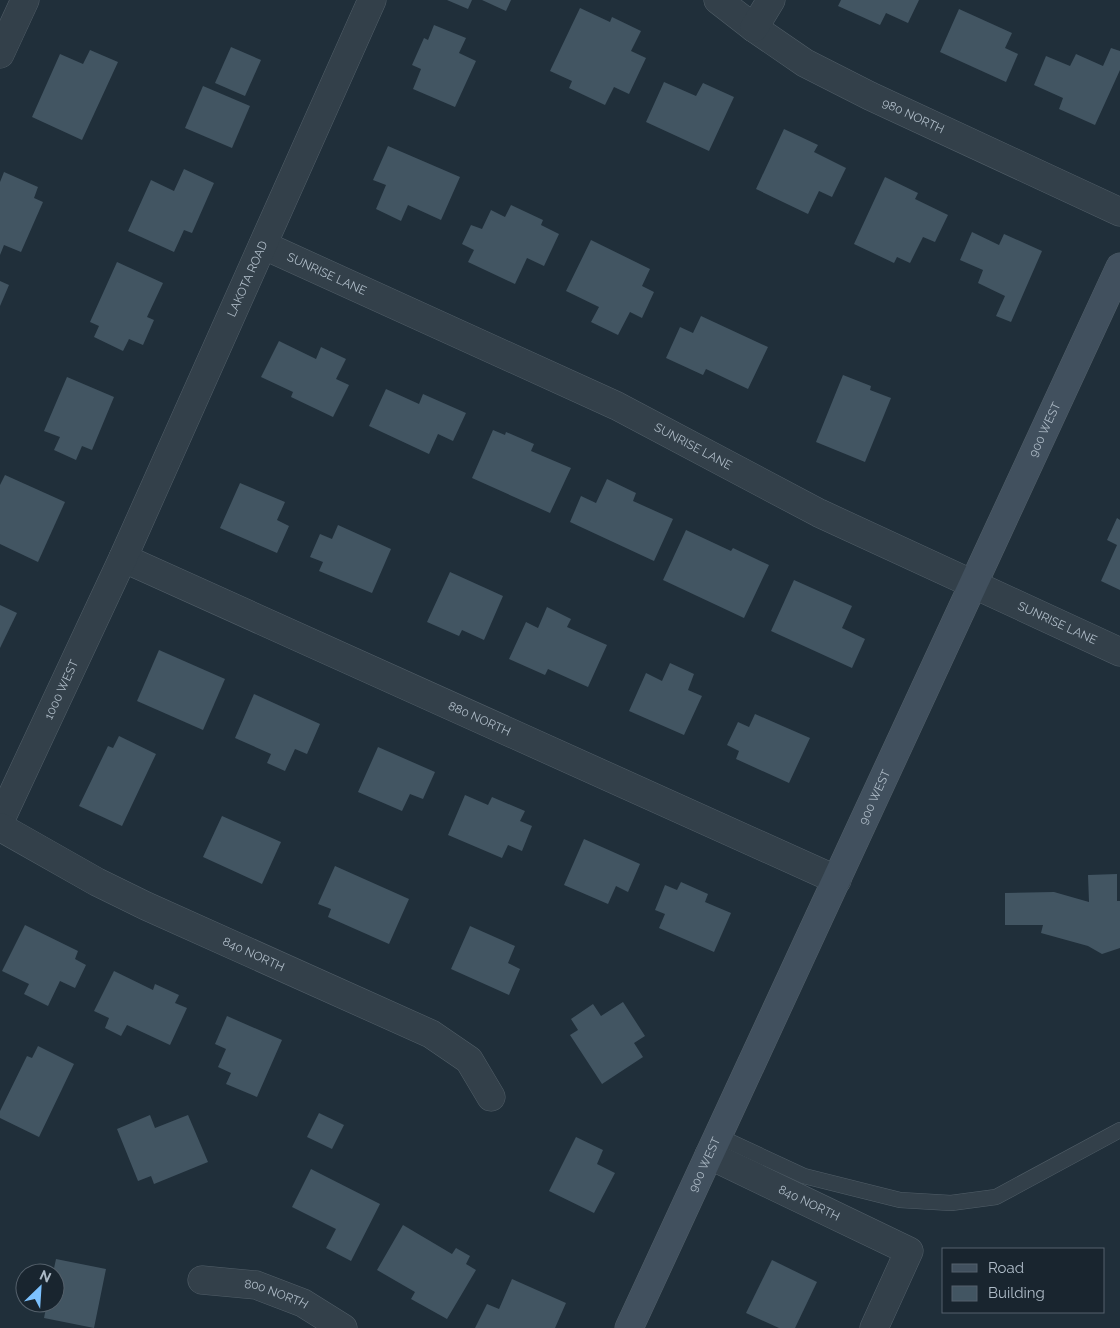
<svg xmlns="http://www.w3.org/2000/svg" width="1120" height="1328" font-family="Raleway,sans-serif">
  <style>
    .building { fill: #425562 }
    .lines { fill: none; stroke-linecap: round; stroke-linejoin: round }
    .lane-casing { stroke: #515e68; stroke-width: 16 }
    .street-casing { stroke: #515e68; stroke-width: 29 }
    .secondary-casing { stroke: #515e68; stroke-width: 29 }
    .lane { stroke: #33404a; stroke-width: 15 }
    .street { stroke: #33404a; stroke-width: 28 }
    .secondary { stroke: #41505e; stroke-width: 28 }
    .labels { text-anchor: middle; stroke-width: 4; stroke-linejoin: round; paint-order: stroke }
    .street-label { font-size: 12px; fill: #aebbc7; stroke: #19252f }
  </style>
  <rect width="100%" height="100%" fill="#202f3a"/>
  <g class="building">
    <polygon points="447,0 472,0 468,9"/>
    <polygon points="482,0 511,0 506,11"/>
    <polygon points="841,0 919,0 908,23 886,13 880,25 838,6"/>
    <polygon points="580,8 610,22 612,17 641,31 631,51 646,58 629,94 614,87 605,105 569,88 572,81 550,71"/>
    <polygon points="959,9 1012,33 1005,48 1018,54 1006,82 940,52"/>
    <polygon points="434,25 466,38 459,53 476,61 455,107 413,89 421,69 412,65 424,38 428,40"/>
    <polygon points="231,47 261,60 245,96 215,83"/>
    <polygon points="1111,48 1120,51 1120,70 1095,125 1059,109 1063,98 1034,85 1046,56 1070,66 1076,54 1103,66"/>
    <polygon points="90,50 118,62 82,140 32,117 60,54 83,64"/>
    <polygon points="664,82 696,96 703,83 734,97 709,151 646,122"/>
    <polygon points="203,86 250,106 232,148 185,128"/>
    <polygon points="784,129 818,145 814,152 846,168 832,197 819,191 808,214 756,189"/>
    <polygon points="388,146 460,177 441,220 408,205 401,221 376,209 386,185 373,180"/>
    <polygon points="184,169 214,183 192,233 184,230 174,252 128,231 151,180 174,191"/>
    <polygon points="4,172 38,187 34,198 43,202 21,252 4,245 0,255 0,182"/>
    <polygon points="885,177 918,193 915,199 948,215 935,242 923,237 910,263 897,257 894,263 854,244"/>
    <polygon points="511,205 543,220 541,225 559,234 544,266 527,258 515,284 468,262 474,250 462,244 471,225 482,229 491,210 505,217"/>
    <polygon points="972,232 999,245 1004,234 1042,251 1011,322 996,316 1005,296 978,283 983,270 960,260"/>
    <polygon points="591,240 650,269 642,286 654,292 642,318 630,312 618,335 591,322 599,307 566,291"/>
    <polygon points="117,262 163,283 147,317 154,320 143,345 129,339 123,351 94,337 99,326 90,322"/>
    <polygon points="0,281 9,285 0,306"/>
    <polygon points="701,316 768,347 748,389 706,369 703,375 666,358 680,327 693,333"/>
    <polygon points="279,341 316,359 321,347 346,359 336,379 349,385 333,417 291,397 293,392 261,377"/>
    <polygon points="843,375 871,386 870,390 891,398 865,462 816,442"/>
    <polygon points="67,377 114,397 92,450 82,446 76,460 54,450 60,437 44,431"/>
    <polygon points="386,389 419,404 423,394 466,413 453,441 438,434 429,454 369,426"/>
    <polygon points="493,430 505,435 506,432 534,444 531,451 571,468 550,513 472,478"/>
    <polygon points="5,475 65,502 38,562 0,544 0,485"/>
    <polygon points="607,479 636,493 633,501 673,519 654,561 570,522 581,496 596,503"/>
    <polygon points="240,483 285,502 277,520 289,526 277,553 220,528"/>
    <polygon points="1117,518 1120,520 1120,590 1101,581 1117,545 1107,540"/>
    <polygon points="338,525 391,549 372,593 319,571 323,562 310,557 320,534 332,539"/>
    <polygon points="686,530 731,551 733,548 769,565 744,618 663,580"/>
    <polygon points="450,572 503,596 484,640 462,630 459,636 427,622"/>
    <polygon points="794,580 852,606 842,628 865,639 852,668 771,631"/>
    <polygon points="0,605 17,613 0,648"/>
    <polygon points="547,607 571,619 567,627 607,645 588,687 548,669 545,675 509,659 526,622 538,628"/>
    <polygon points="159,650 225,679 203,730 137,701"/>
    <polygon points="670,663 694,674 688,690 702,696 684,735 629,711 646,673 662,681"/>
    <polygon points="254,694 320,724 307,754 295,749 285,771 267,763 271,754 235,738"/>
    <polygon points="755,714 810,738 789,783 736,759 739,751 727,745 738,722 749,727"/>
    <polygon points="119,736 156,754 122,826 79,806 108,746 113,748"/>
    <polygon points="378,747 435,772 423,799 410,794 402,811 358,792"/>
    <polygon points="465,795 488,805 492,797 525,811 520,821 532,826 522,851 508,845 502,858 448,835"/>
    <polygon points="222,816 281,842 262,884 203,857"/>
    <polygon points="584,839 640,864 628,892 616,886 608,904 564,885"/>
    <polygon points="335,866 409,899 389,944 328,917 331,909 318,904"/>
    <polygon points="1117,874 1117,901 1120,901 1120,948 1102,954 1088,946 1041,933 1043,925 1005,925 1005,893 1054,892 1089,902 1088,875"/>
    <polygon points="681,882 708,894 705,902 731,913 714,952 659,928 665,914 655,910 665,885 677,890"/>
    <polygon points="25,925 78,951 75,959 86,965 75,988 60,981 48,1006 24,994 29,984 2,971"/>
    <polygon points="470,926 515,946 508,963 520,969 509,995 451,969"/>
    <polygon points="114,971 153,990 155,984 179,995 175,1003 187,1008 170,1045 127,1025 121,1036 105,1028 109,1018 94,1011"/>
    <polygon points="623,1002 645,1036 634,1043 643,1057 602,1084 570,1035 578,1030 571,1019 593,1004 601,1016"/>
    <polygon points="227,1016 282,1040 257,1097 226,1084 231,1073 218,1067 226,1049 215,1044"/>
    <polygon points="38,1046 74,1064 39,1137 0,1118 0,1111 27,1056 32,1058"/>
    <polygon points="319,1113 344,1125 332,1149 307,1137"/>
    <polygon points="150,1115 155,1128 188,1115 208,1162 154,1184 151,1176 138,1181 117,1129"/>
    <polygon points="576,1137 603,1150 597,1164 615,1173 594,1213 549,1191"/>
    <polygon points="311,1169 380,1204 351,1261 326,1248 336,1229 292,1207"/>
    <polygon points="403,1225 452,1254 456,1248 470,1256 466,1264 476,1270 447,1319 411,1299 415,1292 377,1270"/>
    <polygon points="56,1259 106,1269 94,1328 44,1318 47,1303 55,1303 55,1273 53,1273"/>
    <polygon points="772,1260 817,1282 795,1328 779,1328 746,1313"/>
    <polygon points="512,1279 566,1303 555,1328 475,1328 487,1304 499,1309"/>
  </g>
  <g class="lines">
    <defs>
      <polyline id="lane" points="718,1136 804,1176 900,1200 951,1203 996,1197 1120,1130"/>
      <g id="street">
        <path id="s1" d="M 718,0 L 754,28 L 805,63 L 870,96 L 1120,212"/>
        <polyline points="754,28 771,0"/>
        <polyline points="0,54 25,0"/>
        <path id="s2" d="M 263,245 L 617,406 L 819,513 L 1120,652"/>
        <path id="s3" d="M 123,558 L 837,880"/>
        <path id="s4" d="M 0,821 L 123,558 L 372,0"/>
        <path id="s5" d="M 0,827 L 97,882 L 146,906 L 431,1034 L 469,1060 L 491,1097"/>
        <path id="s6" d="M 709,1155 L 909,1251 L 874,1328"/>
        <path id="s7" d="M 202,1280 L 256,1285 L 303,1303 L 343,1328"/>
      </g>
      <g id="secondary">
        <path id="s8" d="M 629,1328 L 1120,267"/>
      </g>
    </defs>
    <use href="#lane" class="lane-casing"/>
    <use href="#street" class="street-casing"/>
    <use href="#secondary" class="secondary-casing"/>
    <use href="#lane" class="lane"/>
    <use href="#street" class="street"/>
    <use href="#secondary" class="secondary"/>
  </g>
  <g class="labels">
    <g class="street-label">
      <text dy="4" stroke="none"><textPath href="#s1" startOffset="228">980 NORTH</textPath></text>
      <text dy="4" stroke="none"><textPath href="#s2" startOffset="70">SUNRISE LANE</textPath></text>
      <text dy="4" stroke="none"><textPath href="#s4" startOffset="596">LAKOTA ROAD</textPath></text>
      <text dy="4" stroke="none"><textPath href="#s8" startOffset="990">900 WEST</textPath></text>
      <text dy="4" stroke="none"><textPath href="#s2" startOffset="475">SUNRISE LANE</textPath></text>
      <text dy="4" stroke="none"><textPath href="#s2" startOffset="880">SUNRISE LANE</textPath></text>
      <text dy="4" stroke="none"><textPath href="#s4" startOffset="145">1000 WEST</textPath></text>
      <text dy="4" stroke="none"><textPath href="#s3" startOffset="391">880 NORTH</textPath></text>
      <text dy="4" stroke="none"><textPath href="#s8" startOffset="585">900 WEST</textPath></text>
      <text dy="4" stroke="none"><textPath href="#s5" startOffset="284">840 NORTH</textPath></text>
      <text dy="4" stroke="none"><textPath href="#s8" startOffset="180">900 WEST</textPath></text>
      <text dy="4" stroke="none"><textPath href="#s6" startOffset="111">840 NORTH</textPath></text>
      <text dy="4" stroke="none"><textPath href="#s7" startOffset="76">800 NORTH</textPath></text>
    </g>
  </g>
  <rect x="942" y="1248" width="162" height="65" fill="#19252f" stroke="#55616c"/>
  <rect x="952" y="1264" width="25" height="8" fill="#41505e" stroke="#55616c"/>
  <text x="988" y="1273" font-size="15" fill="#aebbc7">Road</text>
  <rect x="952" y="1286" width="25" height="15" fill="#425562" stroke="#55616c"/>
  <text x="988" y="1298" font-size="15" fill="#aebbc7">Building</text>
  <g transform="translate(40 1288) rotate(25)"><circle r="24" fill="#19252f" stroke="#55616c"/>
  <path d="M0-4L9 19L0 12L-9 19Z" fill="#7cc1fe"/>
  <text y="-8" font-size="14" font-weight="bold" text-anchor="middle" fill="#aebbc7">N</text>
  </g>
</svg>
